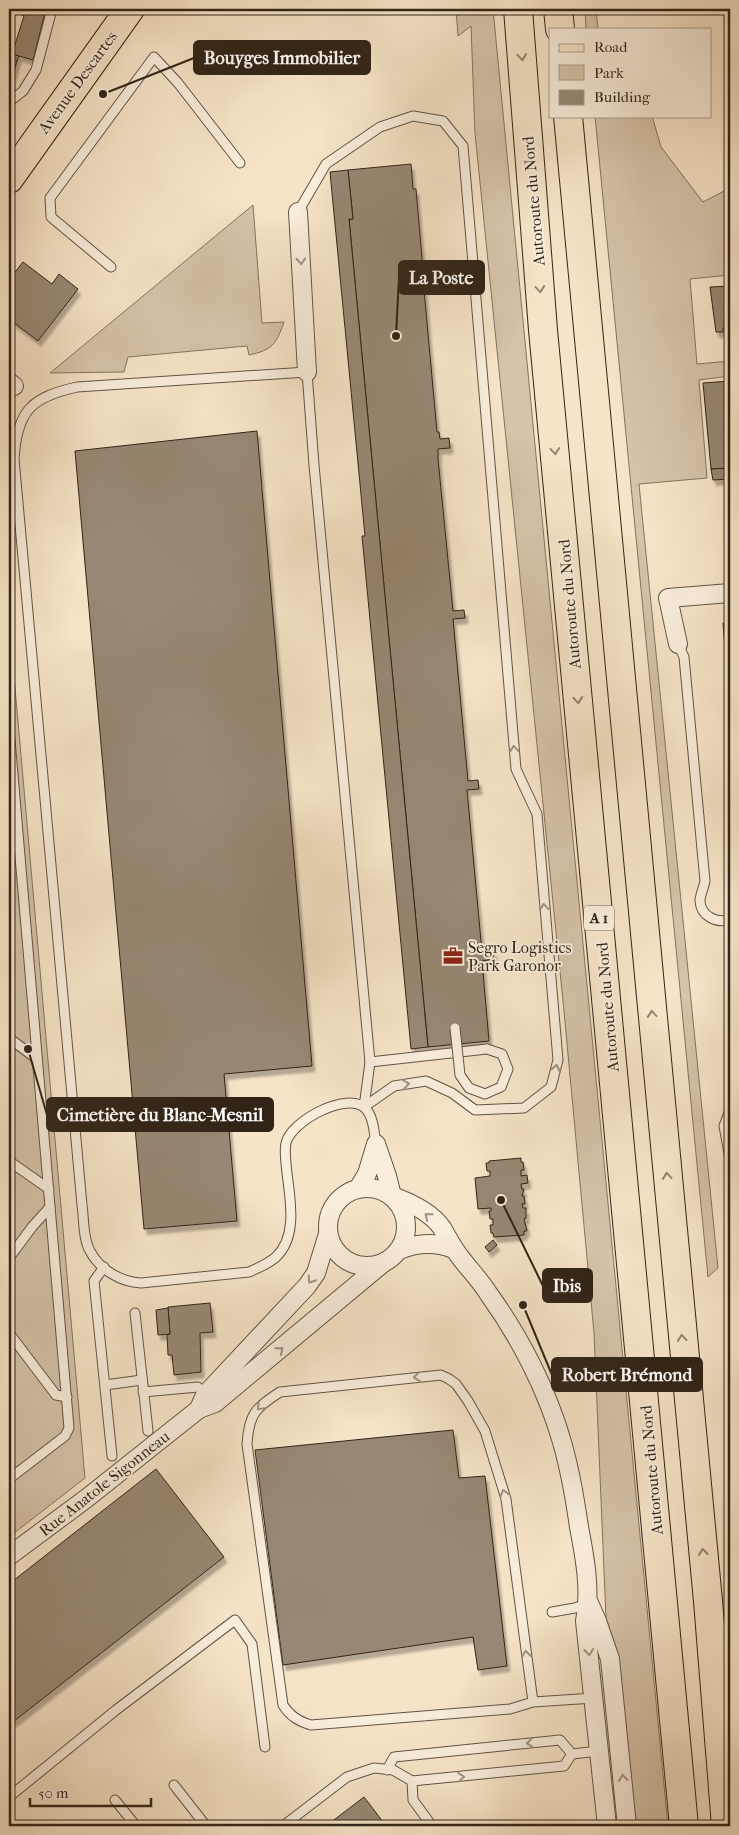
<svg xmlns="http://www.w3.org/2000/svg" width="739" height="1835" font-family="'IM FELL French Canon',serif">
  <style>
    .green { fill: #d5c3aa; stroke: #837460 }
    .building { fill: #978873; stroke: #312417; filter: url(#shadow) }
    .lines { fill: none; stroke-linecap: round; stroke-linejoin: round }
    .service-casing { stroke: #625443; stroke-width: 11 }
    .minor-casing { stroke: #625443; stroke-width: 20 }
    .primary-casing { stroke: #312417; stroke-width: 30 }
    .motorway-casing { stroke: #312417; stroke-width: 30 }
    .service { stroke: #f9eddb; stroke-width: 9 }
    .minor { stroke: #f9eddb; stroke-width: 18 }
    .primary { stroke: #f6e4c8; stroke-width: 28 }
    .motorway { stroke: #f6e4c8; stroke-width: 28 }
    .service-bridge-casing { stroke: #625443; stroke-width: 11; stroke-linecap: butt }
    .service-bridge { stroke: #f9eddb; stroke-width: 9 }
    .oneway { stroke: #948470 }
    .oneway2 { stroke: #9f9383 }
    .labels { text-anchor: middle; stroke-width: 4; stroke-linejoin: round; paint-order: stroke }
    .shield { fill: #f9eddb; stroke: #6d6052; stroke-width: 1 }
    .shield-label { font-size: 15px; font-weight: bold; fill: #312417 }
    .street-label { font-size: 16px; fill: #312417; stroke: #f9eddb }
    .poi-label { font-size: 16px; fill: #312417; stroke: #f9eddb; text-anchor: start }
    .leader { fill: none; stroke: #312417; stroke-width: 2 }
    .callout-dot { fill: #312417; stroke: #f9eddb; stroke-width: 2 }
    .callout { fill: #312417; stroke: #312417; stroke-width: 2 }
    .callout-label { font-size: 18px; text-anchor: middle; font-weight: bold; fill: #fff }
  </style>
  <defs>
    <filter id="shadow"><feDropShadow dx="3" dy="5.5" stdDeviation="1" flood-color="#0004"/></filter>
  </defs>
  <rect width="100%" height="100%" fill="#f6e4c8"/>
  <filter id="stains"><feTurbulence type="fractalNoise" baseFrequency=".004" numOctaves="4"/><feColorMatrix values="0 0 0 0 .2 0 0 0 0 .09 0 0 0 0 .02 0 0 0 .5 -.17"/></filter>
  <radialGradient id="worn" r=".72"><stop offset=".6" stop-color="#630" stop-opacity="0"/><stop offset="1" stop-color="#630" stop-opacity=".3"/></radialGradient>
  <g class="green">
    <polygon points="456,9 493,9 668,1826 633,1826 616,1648 606,1618 594,1333 564,1011 475,133 471,26 458,36"/>
    <polygon points="585,9 596,9 598,29 586,29"/>
    <polygon points="595,116 652,116 661,147 703,202 730,188 730,275 690,279 697,364 730,361 730,376 699,380 707,478 639,484 718,1268 708,1277"/>
    <path d="M 253,205 L 262,323 L 284,322 C 276,345 272,350 249,355 L 247,346 L 128,357 L 124,372 L 50,373 Z"/>
    <polygon points="9,620 85,1478 9,1537"/>
  </g>
  <g class="building">
    <polygon points="24,9 46,9 33,60 12,54 24,16 22,15"/>
    <polygon points="12,54 19,56 17,61 10,60"/>
    <polygon points="9,59 17,61 11,82 9,81"/>
    <polygon points="411,164 413,189 416,189 423,270 433,269 434,278 423,279 437,432 439,432 440,439 449,438 450,448 438,449 438,459 453,611 464,610 465,618 453,619 468,781 478,780 479,789 467,790 482,952 493,951 494,959 482,961 489,1041 428,1047 349,219 353,219 348,170"/>
    <polygon points="348,170 353,219 349,219 428,1047 411,1049 362,536 365,536 330,172"/>
    <polygon points="23,262 52,284 59,274 78,289 38,341 9,319 9,280"/>
    <polygon points="730,286 730,328 723,328 723,332 716,332 710,287"/>
    <polygon points="730,381 730,468 711,469 703,383"/>
    <polygon points="257,431 312,1066 224,1074 237,1221 144,1229 75,451"/>
    <polygon points="730,468 730,479 713,480 711,469"/>
    <polygon points="723,623 730,623 730,709"/>
    <polygon points="521,1158 521,1162 523,1162 524,1170 521,1170 521,1176 527,1175 528,1183 521,1184 522,1189 524,1189 522,1196 524,1196 525,1204 522,1204 523,1208 526,1208 526,1218 524,1219 527,1231 524,1231 524,1235 494,1237 493,1233 491,1233 490,1225 493,1225 493,1219 490,1219 489,1211 491,1211 491,1208 478,1209 475,1178 490,1176 490,1171 487,1171 486,1163 489,1163 489,1161"/>
    <polygon points="493,1240 497,1245 489,1252 485,1247"/>
    <polygon points="210,1303 213,1332 200,1333 201,1372 174,1375 172,1355 168,1355 167,1334 170,1334 168,1307"/>
    <polygon points="168,1308 170,1334 158,1335 156,1310"/>
    <polygon points="453,1430 459,1478 485,1476 507,1666 478,1670 473,1637 283,1665 255,1450"/>
    <polygon points="156,1469 224,1557 9,1725 9,1584"/>
    <polygon points="364,1797 386,1826 326,1826"/>
  </g>
  <g class="lines">
    <defs>
      <g id="service">
        <polyline points="9,102 23,91 36,70 52,9"/>
        <polyline points="298,212 326,164 380,127 413,116 443,121 463,146 516,769 537,814 558,1060 551,1087 524,1108 475,1110 452,1093 426,1081 394,1086 364,1107"/>
        <polyline points="111,267 51,217 50,198 154,57 178,83 240,163"/>
        <path d="M 678,644 L 684,657 L 705,881 C 704,887 700,895 700,901 C 701,917 717,923 730,920"/>
        <polyline points="9,728 69,1428 65,1436 9,1479"/>
        <polyline points="9,1038 37,1059"/>
        <polyline points="370,1062 487,1049"/>
        <path d="M 364,1107 L 370,1062 L 314,465 L 307,372 L 77,387 C 32,397 17,410 14,459 L 82,1205 C 84,1219 83,1239 90,1251 C 100,1270 121,1282 141,1283 L 249,1272 C 258,1268 268,1264 276,1257 C 298,1236 290,1199 287,1173 C 286,1163 284,1152 286,1143 C 291,1121 347,1091 365,1108 C 374,1117 374,1133 376,1144"/>
        <polyline points="730,1110 724,1126 730,1159"/>
        <polyline points="9,1161 49,1189"/>
        <polyline points="9,1258 32,1227 50,1207"/>
        <polyline points="104,1267 94,1281 112,1456"/>
        <polyline points="135,1313 148,1431"/>
        <polyline points="9,1333 56,1395 67,1397"/>
        <polyline points="105,1385 142,1380"/>
        <polyline points="143,1392 198,1387 205,1395"/>
        <polyline points="552,1612 575,1608 589,1603"/>
        <path d="M 533,1702 L 506,1499 L 485,1431 L 468,1401 L 456,1384 L 449,1379 L 441,1375 L 280,1392 C 255,1408 249,1414 247,1444 L 283,1705 C 290,1716 298,1721 311,1725 L 510,1709 L 533,1702 L 594,1698"/>
        <polyline points="572,1754 599,1751"/>
        <polyline points="387,1770 394,1757 560,1740 572,1754"/>
        <polyline points="412,1781 564,1766 572,1754"/>
        <polyline points="174,1785 206,1826"/>
        <polyline points="9,1797 116,1710 235,1620 252,1644 265,1747"/>
        <polyline points="115,1800 136,1826"/>
        <polyline points="283,1826 347,1777 374,1768 393,1770 412,1781 413,1800 432,1826"/>
      </g>
      <g id="minor">
        <polyline points="298,212 307,372"/>
        <polyline points="9,382 14,386"/>
        <polyline points="678,644 668,598 730,593"/>
        <circle cx="367" cy="1227" r="39"/>
        <polyline points="358,1189 367,1174 376,1144 387,1176 392,1196"/>
        <path d="M 392,1196 C 409,1202 431,1212 442,1228 C 448,1238 453,1248 460,1257 C 469,1269 480,1280 488,1293 C 520,1337 547,1390 562,1442 C 570,1470 575,1499 579,1527 C 585,1558 591,1591 585,1621 L 607,1826"/>
        <path d="M 399,1250 C 417,1243 436,1242 453,1249"/>
        <polyline points="199,1409 205,1395 307,1286 316,1273 328,1234"/>
        <polyline points="9,1556 87,1498 199,1409 215,1403 383,1263"/>
        <polyline points="589,1603 597,1621 610,1659 627,1826"/>
      </g>
      <polyline id="primary" points="9,179 130,9"/>
      <g id="motorway">
        <polyline points="518,9 543,330 684,1826"/>
        <polyline points="558,9 560,29"/>
        <polyline points="568,116 708,1601 726,1826"/>
      </g>
    </defs>
    <use href="#service" class="service-casing"/>
    <use href="#minor" class="minor-casing"/>
    <use href="#primary" class="primary-casing"/>
    <use href="#motorway" class="motorway-casing"/>
    <use href="#service" class="service"/>
    <use href="#minor" class="minor"/>
    <use href="#primary" class="primary"/>
    <use href="#motorway" class="motorway"/>
    <defs>
      <polyline id="service-bridge" points="455,1028 460,1075 469,1088 485,1094 501,1087 508,1069 502,1054 487,1049"/>
    </defs>
    <use href="#service-bridge" class="service-bridge-casing"/>
    <use href="#service-bridge" class="service-bridge"/>
  </g>
  <defs><path id="oneway-chevron" d="M-2-3.5L2.5 0L-2 3.5" fill="none" stroke-width="1.6" stroke-linecap="round" stroke-linejoin="round" transform="scale(1.25)"/></defs>
  <g class="oneway">
    <use href="#oneway-chevron" transform="translate(522 57) rotate(85)"/>
    <use href="#oneway-chevron" transform="translate(540 289) rotate(85)"/>
    <use href="#oneway-chevron" transform="translate(555 451) rotate(85)"/>
    <use href="#oneway-chevron" transform="translate(578 700) rotate(85)"/>
    <use href="#oneway-chevron" transform="translate(652 1014) rotate(-95)"/>
    <use href="#oneway-chevron" transform="translate(667 1176) rotate(-95)"/>
    <use href="#oneway-chevron" transform="translate(682 1338) rotate(-95)"/>
    <use href="#oneway-chevron" transform="translate(703 1552) rotate(-96)"/>
  </g>
  <g class="oneway2">
    <use href="#oneway-chevron" transform="translate(301 261) rotate(87)"/>
    <use href="#oneway-chevron" transform="translate(514 749) rotate(-95)"/>
    <use href="#oneway-chevron" transform="translate(544 907) rotate(-95)"/>
    <use href="#oneway-chevron" transform="translate(556 1068) rotate(-77)"/>
    <use href="#oneway-chevron" transform="translate(406 1084) rotate(-8)"/>
    <use href="#oneway-chevron" transform="translate(428 1216) rotate(-141)"/>
    <use href="#oneway-chevron" transform="translate(311 1280) rotate(123)"/>
    <use href="#oneway-chevron" transform="translate(280 1350) rotate(-40)"/>
    <use href="#oneway-chevron" transform="translate(417 1377) rotate(174)"/>
    <use href="#oneway-chevron" transform="translate(260 1407) rotate(134)"/>
    <use href="#oneway-chevron" transform="translate(504 1493) rotate(-106)"/>
    <use href="#oneway-chevron" transform="translate(589 1652) rotate(84)"/>
    <use href="#oneway-chevron" transform="translate(526 1654) rotate(-98)"/>
    <use href="#oneway-chevron" transform="translate(530 1743) rotate(174)"/>
    <use href="#oneway-chevron" transform="translate(461 1777) rotate(-5)"/>
    <use href="#oneway-chevron" transform="translate(623 1778) rotate(-96)"/>
  </g>
  <defs>
    <symbol id="office-bare" viewBox="-9 -9 18 18"><path d="M-6-3h4V-5.5h4V-3h4V5H-6ZM-1-4.5V-3h2v-1.5ZM-6 0V1H6V0Z" fill="#8f2418" stroke="#f9eddb" stroke-width="2.5" paint-order="stroke"/></symbol>
  </defs>
  <g fill-rule="evenodd">
    <use href="#office-bare" x="439" y="942" width="28" height="28"/>
  </g>
  <g class="labels">
    <rect class="shield" x="584" y="905.5" width="30" height="25" rx="4"/>
    <g class="shield-label">
      <text x="599" y="923">A 1</text>
    </g>
    <g class="street-label">
      <text transform="translate(77 82) rotate(-54)" y="6">Avenue Descartes</text>
      <text transform="translate(533 201) rotate(-95)" y="6">Autoroute du Nord</text>
      <text transform="translate(569 604) rotate(-95)" y="6">Autoroute du Nord</text>
      <text transform="translate(607 1007) rotate(-95)" y="6">Autoroute du Nord</text>
      <text transform="translate(651 1470) rotate(-95)" y="6">Autoroute du Nord</text>
      <text transform="translate(104 1483) rotate(-38)" y="6">Rue Anatole Sigonneau</text>
    </g>
    <g class="poi-label">
      <text x="468" y="953">Segro Logistics<tspan x="468" dy="18">Park Garonor</tspan></text>
    </g>
  </g>
  <path class="leader" d="M103 94L194 58M396 336L399 277M28 1049L47 1115M501 1200L543 1286M523 1305L552 1375"/>
  <g class="callout-dot">
    <circle cx="103" cy="94" r="5"/>
    <circle cx="396" cy="336" r="5"/>
    <circle cx="28" cy="1049" r="5"/>
    <circle cx="501" cy="1200" r="5"/>
    <circle cx="523" cy="1305" r="5"/>
  </g>
  <g class="callout">
    <rect x="194" y="41" width="176" height="33" rx="5"/>
    <rect x="399" y="261" width="85" height="33" rx="5"/>
    <rect x="47" y="1098" width="226" height="33" rx="5"/>
    <rect x="543" y="1269" width="49" height="33" rx="5"/>
    <rect x="552" y="1358" width="150" height="33" rx="5"/>
  </g>
  <g class="callout-label">
    <text x="282" y="64">Bouyges Immobilier</text>
    <text x="441" y="284">La Poste</text>
    <text x="160" y="1121">Cimetière du Blanc-Mesnil</text>
    <text x="567" y="1292">Ibis</text>
    <text x="627" y="1381">Robert Brémond</text>
  </g>
  <rect width="739" height="1835" fill="none" stroke="#f6e4c8" stroke-width="30"/>
  <rect x="10" y="10" width="719" height="1815" fill="none" stroke="#312417" stroke-width="2.5"/>
  <rect x="15" y="15" width="709" height="1805" fill="none" stroke="#312417"/>
  <rect x="549" y="28" width="162" height="90" fill="#f9eddb" stroke="#a99d8d"/>
  <rect x="559" y="44" width="25" height="8" fill="#f6e4c8" stroke="#a99d8d"/>
  <text x="594" y="52" font-size="15" fill="#312417">Road</text>
  <rect x="559" y="65" width="25" height="15" fill="#d5c3aa" stroke="#a99d8d"/>
  <text x="594" y="78" font-size="15" fill="#312417">Park</text>
  <rect x="559" y="90" width="25" height="15" fill="#978873" stroke="#a99d8d"/>
  <text x="594" y="102" font-size="15" fill="#312417">Building</text>
  <path d="M30 1798v8h121v-8" fill="none" stroke="#312417" stroke-width="2.5"/>
  <text x="38" y="1798" font-size="15" fill="#312417" stroke="#f9eddb" stroke-width="4" paint-order="stroke">50 m</text>
  <rect width="100%" height="100%" filter="url(#stains)"/>
  <rect width="100%" height="100%" fill="url(#worn)"/>
</svg>
